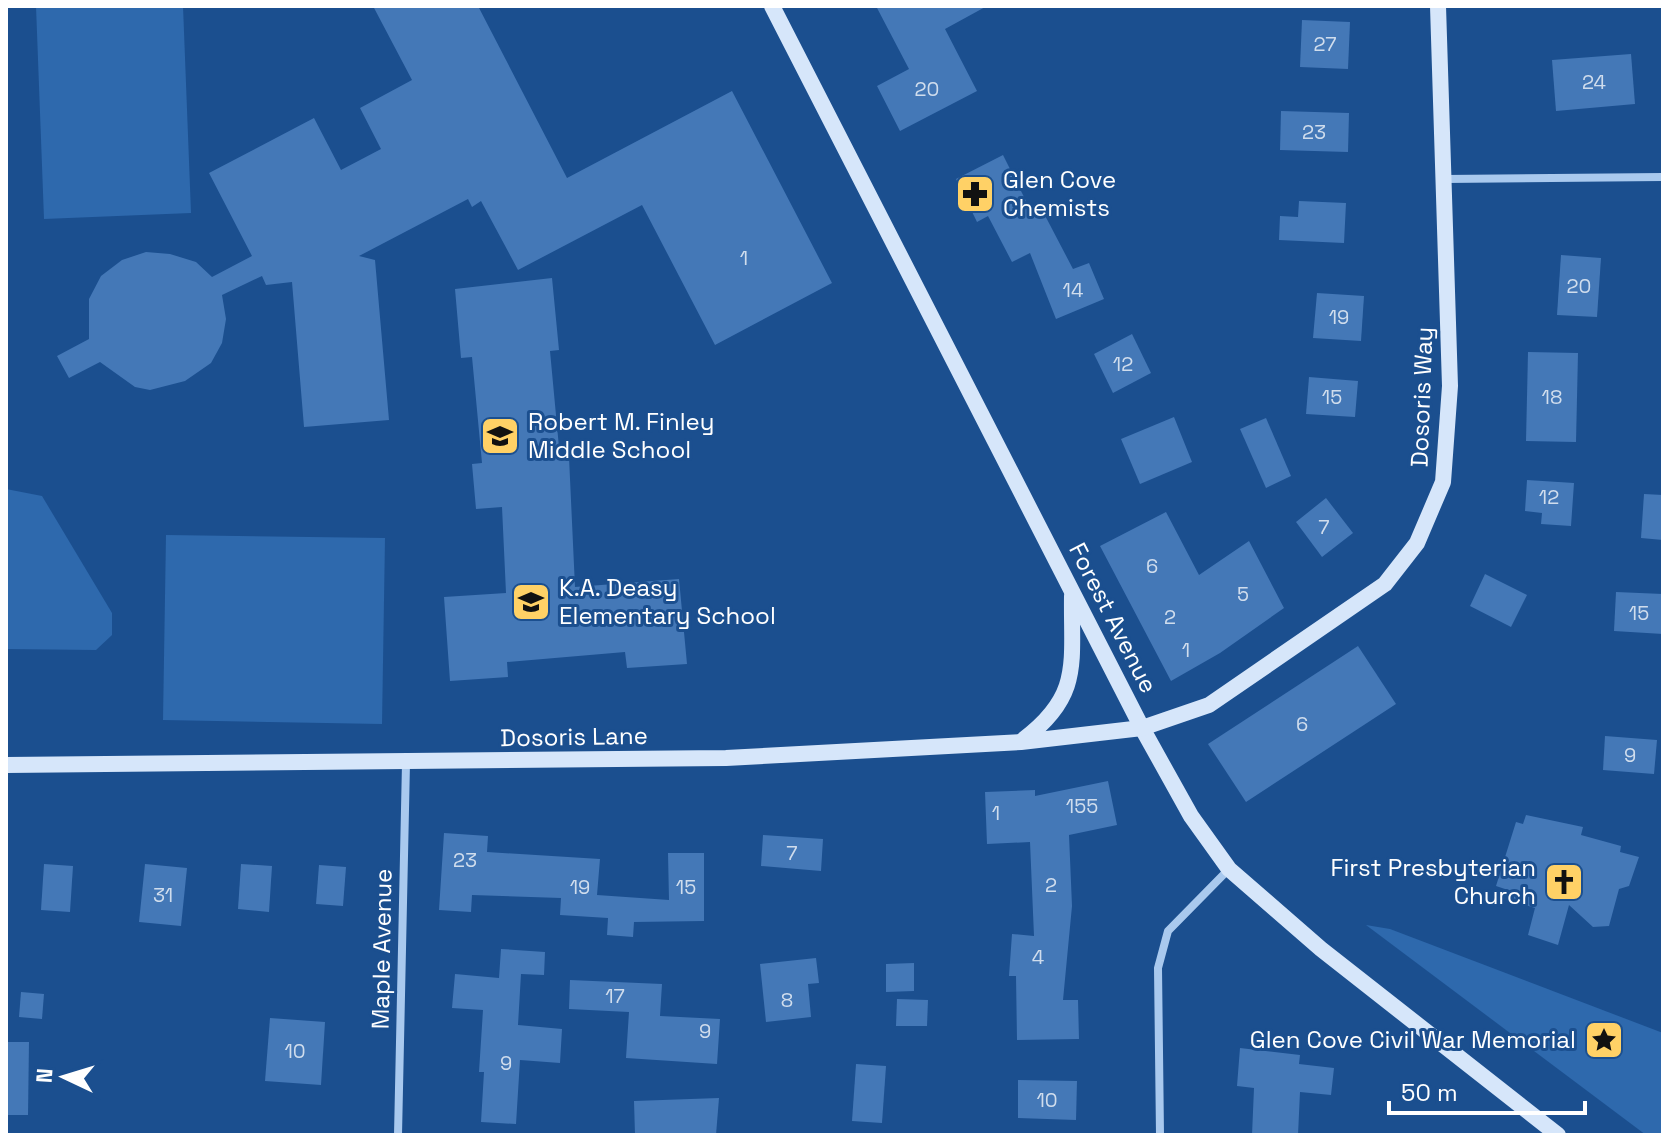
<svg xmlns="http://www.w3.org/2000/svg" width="1669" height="1141" font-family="'Space Grotesk',sans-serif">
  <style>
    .green { fill: #2e69ad }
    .building { fill: #4478b7 }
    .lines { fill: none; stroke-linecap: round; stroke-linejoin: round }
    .street { stroke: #a9c9ee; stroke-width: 8 }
    .secondary { stroke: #d6e6fa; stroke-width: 16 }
    .labels { text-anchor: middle; stroke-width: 6; stroke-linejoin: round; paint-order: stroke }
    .number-label { font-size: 20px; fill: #d0dded }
    .poi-label { font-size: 24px; fill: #fff; stroke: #1b4f8f; text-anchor: start }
    .street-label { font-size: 24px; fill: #fff; stroke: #1b4f8f }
  </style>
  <rect width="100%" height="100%" fill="#1b4f8f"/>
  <g class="green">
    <polygon points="36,6 183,6 191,213 44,219"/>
    <polygon points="6,489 42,496 112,613 112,635 96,650 6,649"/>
    <polygon points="166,535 385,538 382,724 163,720"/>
    <polygon points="1366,925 1390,929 1663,1033 1663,1135 1646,1135"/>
  </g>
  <g class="building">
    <polygon points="373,6 478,6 567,178 732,91 832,283 715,345 642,205 518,270 481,201 472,207 468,199 359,256 375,260 389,420 304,427 292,282 266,285 262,276 222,295 226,319 222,343 211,363 185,381 150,390 135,387 100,362 69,378 57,356 89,339 89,299 101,276 122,260 146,252 170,254 196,262 212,277 252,256 209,173 314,118 341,170 381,149 360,108 412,80"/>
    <polygon points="876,6 987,6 945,29 977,91 900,131 877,86 909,69"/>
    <polygon points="1302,20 1350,22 1348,69 1300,67"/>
    <polygon points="1631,54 1635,104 1556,111 1552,60"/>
    <polygon points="1281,111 1349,113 1348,152 1280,150"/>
    <polygon points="1003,155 1030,209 1039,204 1073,269 1089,263 1104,299 1056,319 1030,253 1012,262 988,216 977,222 956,179"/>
    <polygon points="1299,201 1346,203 1344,243 1279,240 1280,216 1298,217"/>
    <polygon points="1561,255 1601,258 1597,317 1557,315"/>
    <polygon points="552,278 559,350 550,351 560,458 569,457 575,587 679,579 687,664 627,668 625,652 507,662 508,677 450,681 444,597 506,593 502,507 476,509 472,464 482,463 472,357 461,358 455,289"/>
    <polygon points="1317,293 1364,296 1361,341 1313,338"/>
    <polygon points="1132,334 1151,373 1113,393 1094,354"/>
    <polygon points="1528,352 1578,353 1576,442 1526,441"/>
    <polygon points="1309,377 1358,381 1355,417 1306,414"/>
    <polygon points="1174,417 1192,462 1140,484 1121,439"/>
    <polygon points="1266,418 1291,476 1266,488 1240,429"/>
    <polygon points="1527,480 1574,483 1571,526 1541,524 1542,513 1525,511"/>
    <polygon points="1644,494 1663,495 1663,540 1641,538"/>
    <polygon points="1326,498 1353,533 1322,557 1296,522"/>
    <polygon points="1166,512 1199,575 1249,541 1284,608 1220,653 1171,681 1100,546"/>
    <polygon points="1485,574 1527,595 1511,627 1470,606"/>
    <polygon points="1616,592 1663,594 1663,634 1614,631"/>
    <polygon points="1358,646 1396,704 1246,802 1208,744"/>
    <polygon points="1605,736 1657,740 1654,774 1603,770"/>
    <polygon points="1108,781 1117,825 1069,835 1072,906 1063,1000 1078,1000 1079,1039 1017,1040 1016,976 1009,976 1012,934 1034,936 1030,842 987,844 985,792 1035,790 1035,796"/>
    <polygon points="1526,815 1583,827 1581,835 1621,846 1620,852 1639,857 1629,886 1619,889 1609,926 1593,927 1569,905 1558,945 1528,935 1535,908 1516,902 1511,891 1496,886 1516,822 1523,824"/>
    <polygon points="444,833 488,836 487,852 600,859 597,895 669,900 668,853 704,853 704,921 634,922 633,937 607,935 608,918 560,915 561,898 472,895 471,912 439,910"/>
    <polygon points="763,835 823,839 821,871 761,866"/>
    <polygon points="44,864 73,866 70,912 41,910"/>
    <polygon points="145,864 187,868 181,926 139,922"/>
    <polygon points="241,864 272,866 269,912 238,909"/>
    <polygon points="319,865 346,867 343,906 316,904"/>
    <polygon points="501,949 545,952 544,975 521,974 518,1025 562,1029 560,1063 520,1060 516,1124 481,1122 484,1072 479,1072 483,1010 452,1008 455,974 499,978"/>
    <polygon points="816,958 819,983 808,984 811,1017 766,1022 760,964"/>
    <polygon points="914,963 914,991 886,992 886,964"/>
    <polygon points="570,980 662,984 660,1016 720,1019 717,1064 626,1058 629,1012 569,1009"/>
    <polygon points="21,992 44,994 42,1019 19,1017"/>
    <polygon points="897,999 928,1000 927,1026 896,1026"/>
    <polygon points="270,1018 325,1022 321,1085 265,1081"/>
    <polygon points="6,1042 29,1042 28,1115 6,1115"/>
    <polygon points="1240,1048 1300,1055 1299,1064 1334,1068 1331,1095 1300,1092 1298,1135 1252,1135 1254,1088 1237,1086"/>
    <polygon points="856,1064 886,1066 882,1123 852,1121"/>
    <polygon points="1018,1080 1077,1081 1076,1120 1018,1118"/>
    <polygon points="719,1098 716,1135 635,1135 634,1101"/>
  </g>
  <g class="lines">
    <g class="street">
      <polyline points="1444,179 1663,177"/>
      <polyline points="398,1135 406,763"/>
      <polyline points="1160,1135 1158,968 1168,931 1229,869"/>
    </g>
    <g class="secondary">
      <polyline points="772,6 1142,728 1191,816 1229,869 1321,949 1558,1135"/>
      <path d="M 1024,739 C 1082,695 1071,663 1072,596"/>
      <polyline points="6,765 726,758 1021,742 1142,728 1209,705 1385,584 1417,543 1443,482 1450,386 1438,6"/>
    </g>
  </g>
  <defs>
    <symbol id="pharmacy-square" viewBox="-11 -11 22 22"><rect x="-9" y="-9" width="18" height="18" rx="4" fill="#ffd166" stroke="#1b4f8f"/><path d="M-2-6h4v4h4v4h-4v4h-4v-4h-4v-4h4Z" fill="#111"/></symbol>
    <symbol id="school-square" viewBox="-11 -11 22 22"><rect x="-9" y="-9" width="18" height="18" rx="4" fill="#ffd166" stroke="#1b4f8f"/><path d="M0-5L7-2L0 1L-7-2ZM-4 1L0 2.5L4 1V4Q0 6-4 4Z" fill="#111"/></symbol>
    <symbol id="church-square" viewBox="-11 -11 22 22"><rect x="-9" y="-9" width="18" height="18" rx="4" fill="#ffd166" stroke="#1b4f8f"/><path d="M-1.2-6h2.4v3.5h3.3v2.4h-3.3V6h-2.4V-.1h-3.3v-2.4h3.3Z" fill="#111"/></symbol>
    <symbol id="sight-square" viewBox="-11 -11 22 22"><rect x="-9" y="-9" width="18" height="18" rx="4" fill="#ffd166" stroke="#1b4f8f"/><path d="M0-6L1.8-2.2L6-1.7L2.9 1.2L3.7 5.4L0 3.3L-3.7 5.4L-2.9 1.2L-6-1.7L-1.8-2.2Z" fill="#111"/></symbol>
  </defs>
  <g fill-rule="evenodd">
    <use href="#pharmacy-square" x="953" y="172" width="44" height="44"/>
    <use href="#school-square" x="478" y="414" width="44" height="44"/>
    <use href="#school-square" x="509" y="580" width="44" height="44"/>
    <use href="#church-square" x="1542" y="860" width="44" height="44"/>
    <use href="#sight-square" x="1582" y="1018" width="44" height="44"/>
  </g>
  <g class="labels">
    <g class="number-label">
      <text x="1325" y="51">27</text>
      <text x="1594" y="89">24</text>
      <text x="927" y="96">20</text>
      <text x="1314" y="139">23</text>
      <text x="744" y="265">1</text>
      <text x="1579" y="293">20</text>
      <text x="1073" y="297">14</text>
      <text x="1339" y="324">19</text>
      <text x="1123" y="371">12</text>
      <text x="1332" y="404">15</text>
      <text x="1552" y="404">18</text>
      <text x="1549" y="504">12</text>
      <text x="1324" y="534">7</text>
      <text x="1152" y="573">6</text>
      <text x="1243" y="601">5</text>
      <text x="1639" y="620">15</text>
      <text x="1170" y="624">2</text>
      <text x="1186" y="657">1</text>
      <text x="1302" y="731">6</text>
      <text x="1630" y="762">9</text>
      <text x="1082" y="813">155</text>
      <text x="996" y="820">1</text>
      <text x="792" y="860">7</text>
      <text x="465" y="867">23</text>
      <text x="1051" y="892">2</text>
      <text x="580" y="894">19</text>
      <text x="686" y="894">15</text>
      <text x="163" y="902">31</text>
      <text x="1038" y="964">4</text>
      <text x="615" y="1003">17</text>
      <text x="787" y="1007">8</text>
      <text x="705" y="1038">9</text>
      <text x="295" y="1058">10</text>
      <text x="506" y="1070">9</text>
      <text x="1047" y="1107">10</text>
    </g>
    <g class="poi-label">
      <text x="1003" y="188">Glen Cove<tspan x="1003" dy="28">Chemists</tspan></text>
      <text x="528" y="430">Robert M. Finley<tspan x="528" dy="28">Middle School</tspan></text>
      <text x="559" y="596">K.A. Deasy<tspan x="559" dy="28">Elementary School</tspan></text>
      <text x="1536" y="876" text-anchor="end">First Presbyterian<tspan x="1536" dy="28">Church</tspan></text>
      <text x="1576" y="1048" text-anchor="end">Glen Cove Civil War Memorial</text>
    </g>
    <g class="street-label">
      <text transform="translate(1422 397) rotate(-88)" y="8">Dosoris Way</text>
      <text transform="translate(1113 618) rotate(63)" y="8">Forest Avenue</text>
      <text transform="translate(574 737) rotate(-1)" y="8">Dosoris Lane</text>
      <text transform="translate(382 949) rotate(-89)" y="8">Maple Avenue</text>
    </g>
  </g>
  <rect width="1669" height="1141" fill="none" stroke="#ffffff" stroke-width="16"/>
  <g transform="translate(64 1077) rotate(274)" stroke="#1b4f8f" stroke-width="6" paint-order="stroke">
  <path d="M0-6L14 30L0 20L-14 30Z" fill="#ffffff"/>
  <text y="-12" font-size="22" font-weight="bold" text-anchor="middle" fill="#ffffff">N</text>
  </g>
  <path d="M1389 1101v12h196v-12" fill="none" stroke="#ffffff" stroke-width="4"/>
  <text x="1401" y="1101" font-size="24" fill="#ffffff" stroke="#1b4f8f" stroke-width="6" paint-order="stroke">50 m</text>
</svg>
